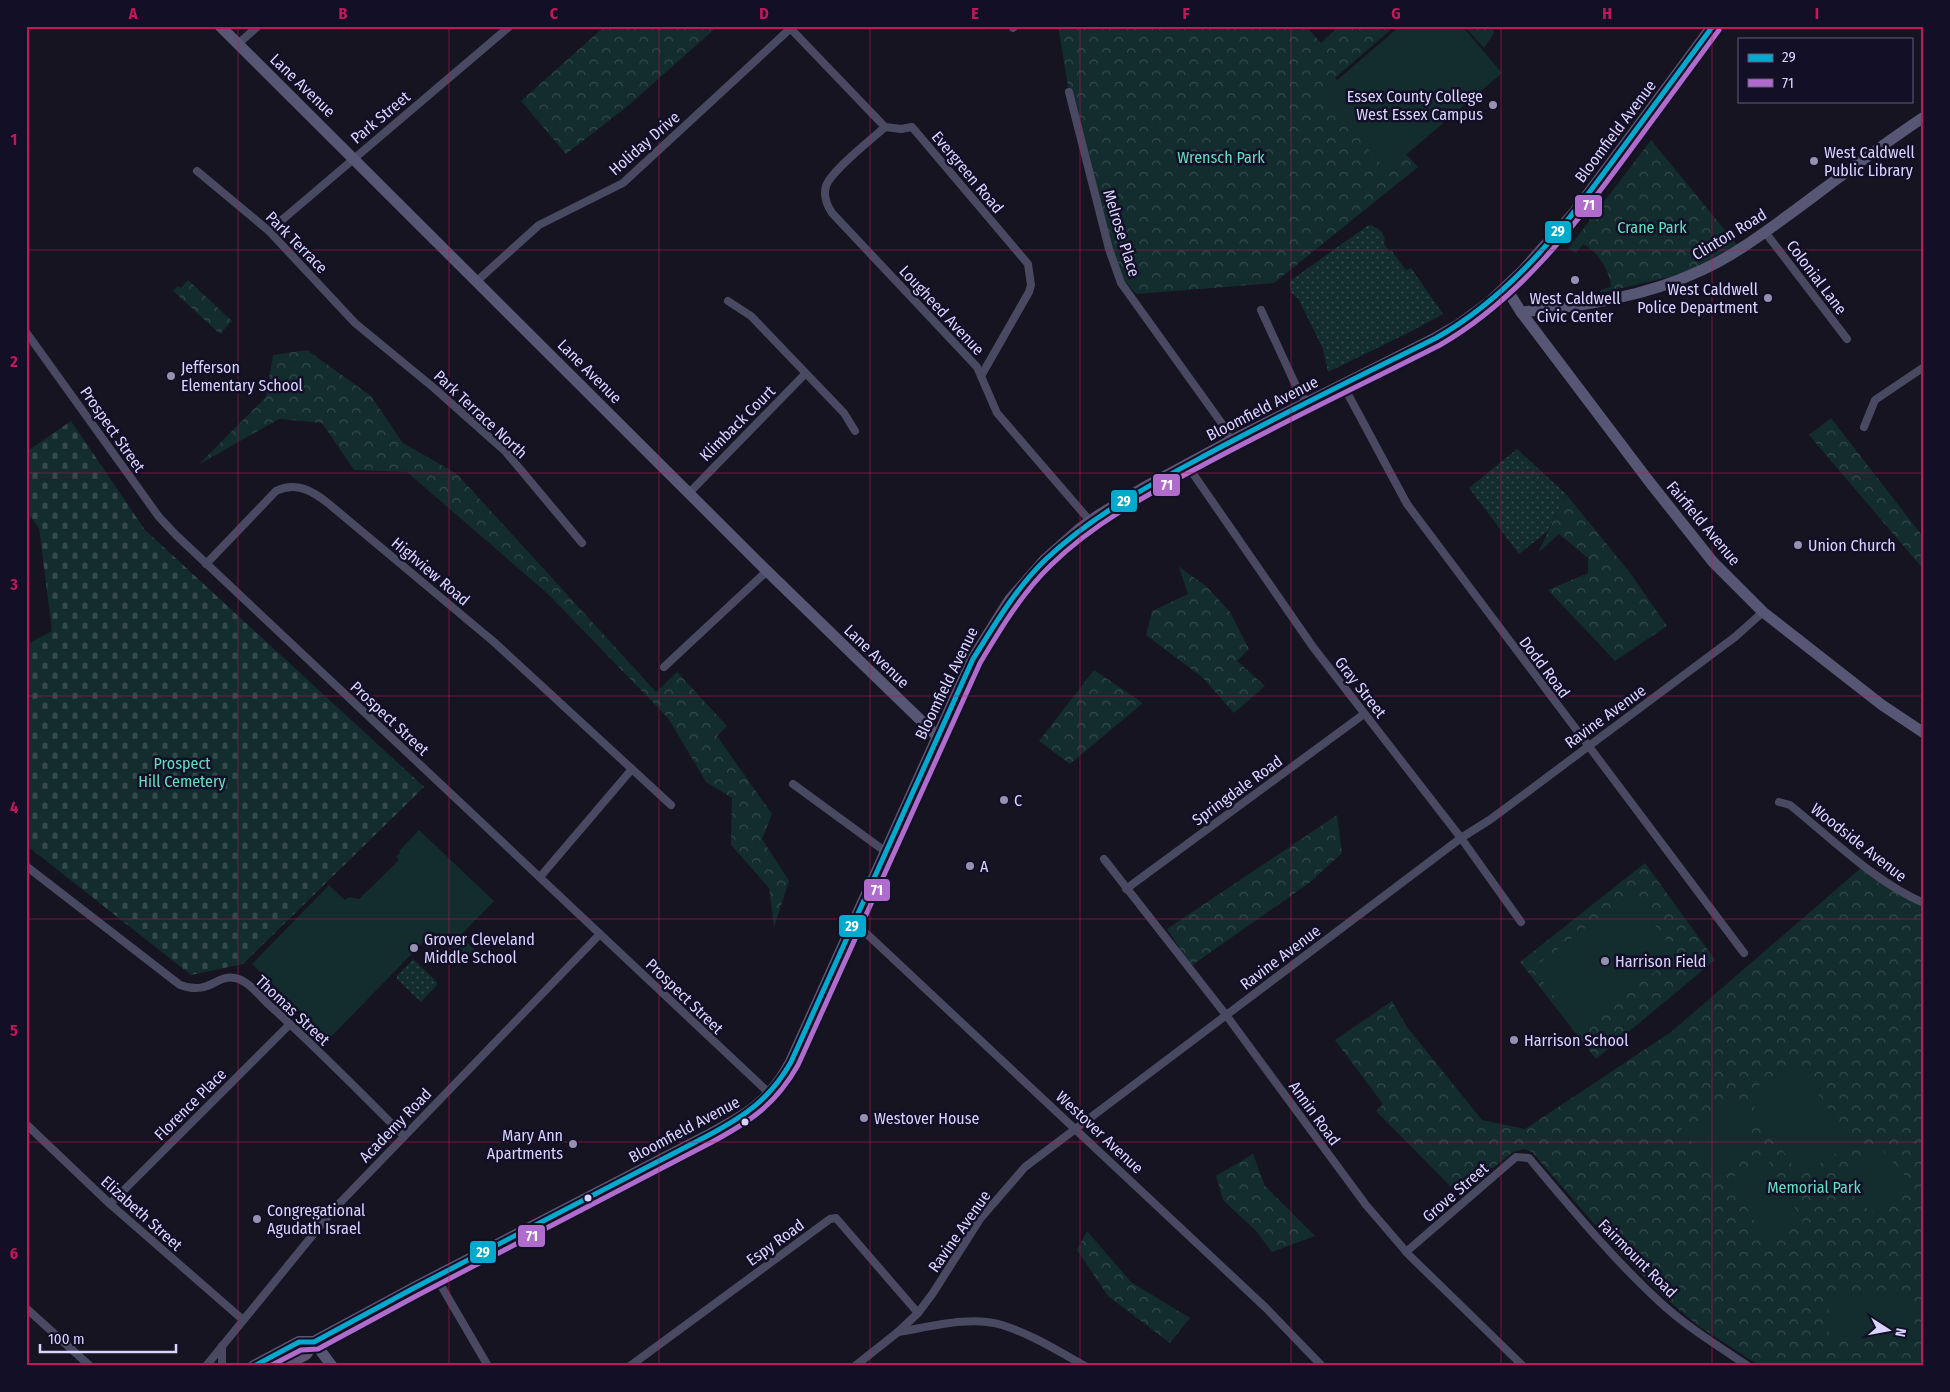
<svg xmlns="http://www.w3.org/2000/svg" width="1950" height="1392" font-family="'Fira Sans Condensed',sans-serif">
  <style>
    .grass { fill: url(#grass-dots) }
    .forest { fill: url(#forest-crowns) }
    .cemetery { fill: url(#cemetery-stones) }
    .pitch { fill: #132c2d }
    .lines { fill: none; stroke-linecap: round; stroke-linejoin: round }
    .street { stroke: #4a4962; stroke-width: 8 }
    .secondary { stroke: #575674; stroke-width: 11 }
    .primary { stroke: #5e5373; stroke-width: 12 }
    .bus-1-casing { stroke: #130f26; stroke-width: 9 }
    .bus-2-casing { stroke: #130f26; stroke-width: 9 }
    .bus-1 { stroke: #00a9ce; stroke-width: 5 }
    .bus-2 { stroke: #b06ccc; stroke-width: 5 }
    .grid { fill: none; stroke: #c2185b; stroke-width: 1; stroke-opacity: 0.55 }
    .poi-dot { fill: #9591b1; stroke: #130f26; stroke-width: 2 }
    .bus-dot { fill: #d9d4ff; stroke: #130f26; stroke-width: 2 }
    .labels { text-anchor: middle; stroke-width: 5; stroke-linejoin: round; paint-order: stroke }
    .street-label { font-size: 16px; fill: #d9d4ff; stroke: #130f26 }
    .poi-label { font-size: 16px; fill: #d9d4ff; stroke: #130f26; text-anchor: start }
    .park-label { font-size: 16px; fill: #5fe0c0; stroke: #130f26 }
    .line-badge { stroke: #130f26; stroke-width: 2 }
    .badge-label { font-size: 14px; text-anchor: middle; font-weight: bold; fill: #fff }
    .neatline { fill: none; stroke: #c2185b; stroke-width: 2 }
    .grid-label { font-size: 16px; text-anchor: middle; font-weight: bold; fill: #c2185b }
  </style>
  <defs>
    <pattern id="grass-dots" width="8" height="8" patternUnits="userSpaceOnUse" patternTransform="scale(1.25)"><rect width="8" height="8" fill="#132c2d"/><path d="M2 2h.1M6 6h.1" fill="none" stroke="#354a4c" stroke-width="1.8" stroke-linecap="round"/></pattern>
    <pattern id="forest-crowns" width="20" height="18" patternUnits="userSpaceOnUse" patternTransform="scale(1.25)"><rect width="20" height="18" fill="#132c2d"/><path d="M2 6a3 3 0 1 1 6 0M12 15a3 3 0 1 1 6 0" fill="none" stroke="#354a4c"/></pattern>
    <pattern id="cemetery-stones" width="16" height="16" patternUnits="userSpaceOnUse" patternTransform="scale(1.25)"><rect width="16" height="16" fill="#132c2d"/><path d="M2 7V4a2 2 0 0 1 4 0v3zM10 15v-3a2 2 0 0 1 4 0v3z" fill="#354a4c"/></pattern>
  </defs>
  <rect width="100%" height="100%" fill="#161421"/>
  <g class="grass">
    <path d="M 1371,225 L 1380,230 L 1385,238 L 1384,244 L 1389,251 L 1391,250 L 1406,270 L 1411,268 L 1443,314 L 1410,332 L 1328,372 L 1323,349 L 1298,298 C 1292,296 1288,288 1290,281 L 1367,226 Z"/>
    <polygon points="1517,449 1566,494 1548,531 1519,554 1469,488"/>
    <polygon points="413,959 437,982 437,985 421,1002 397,979 397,976"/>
  </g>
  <g class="forest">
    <polygon points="605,26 718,26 629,105 566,154 521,101"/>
    <polygon points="1058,26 1306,26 1321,43 1339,26 1395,26 1335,78 1418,167 1274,283 1136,294 1117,272 1069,92"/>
    <polygon points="1464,26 1493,26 1494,33 1484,48"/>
    <path d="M 1651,140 L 1738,246 L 1733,246 L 1690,272 L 1601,293 L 1600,290 L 1611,287 C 1609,269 1599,253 1583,244 L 1576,253 L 1568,249 Z"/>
    <polygon points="188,280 232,321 220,334 173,291 178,286 181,288"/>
    <polygon points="307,350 371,396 403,443 457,474 656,692 677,672 727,726 717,736 772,814 762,839 789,881 774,927 769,888 731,845 732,798 706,782 668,718 548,594 407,472 354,470 322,423 279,419 198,465 266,397 273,355"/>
    <polygon points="1831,418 1924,538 1924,570 1809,435"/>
    <polygon points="1566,494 1631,574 1667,626 1615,661 1548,590 1588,573 1588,558 1559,534 1538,553"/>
    <polygon points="1179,567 1206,586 1230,612 1249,649 1237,661 1265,686 1234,713 1203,678 1146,635 1152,611 1188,594"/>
    <polygon points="1094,670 1143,703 1070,764 1039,741"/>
    <polygon points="1337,815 1342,853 1309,883 1191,966 1167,929"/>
    <polygon points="1645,863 1715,960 1596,1059 1520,962"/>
    <polygon points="1861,868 1924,899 1924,1366 1760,1366 1700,1327 1664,1297 1609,1241 1532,1152 1524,1149 1513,1152 1459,1195 1376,1111 1383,1104 1335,1040 1392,1001 1407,1027 1482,1120 1525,1129 1671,1032"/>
    <polygon points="1253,1154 1265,1186 1315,1236 1272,1252 1256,1231 1223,1200 1216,1176"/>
    <polygon points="1087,1231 1131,1282 1190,1318 1170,1343 1108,1296 1077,1250"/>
  </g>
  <polygon class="cemetery" points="71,421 145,530 424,787 243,964 191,975 26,845 26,645 52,631 39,528 26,511 26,452"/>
  <g class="pitch">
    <polygon points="1400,26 1462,26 1502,73 1387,171 1321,94"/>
    <polygon points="419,830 494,901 460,936 475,950 465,960 433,932 329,1039 252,964 329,885 345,900 349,897 359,899 399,860 396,857 400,853 399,851"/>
    <polygon points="1631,893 1677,955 1579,1029 1533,968"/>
    <polygon points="1796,1061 1851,1143 1800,1177 1746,1094"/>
    <path d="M 1731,1103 C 1735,1106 1743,1111 1746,1115 C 1758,1136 1745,1166 1724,1173 C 1718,1174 1715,1176 1709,1174 L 1689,1137 L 1681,1129 L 1686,1123 L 1694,1123 Z"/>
    <path d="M 1878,1146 L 1911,1182 L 1873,1211 C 1861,1208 1851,1195 1849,1182 C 1848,1176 1854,1166 1856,1160 Z"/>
    <polygon points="1766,1157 1803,1222 1767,1243 1730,1179"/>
    <polygon points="1829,1293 1911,1294 1911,1338 1829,1336"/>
  </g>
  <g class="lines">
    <g class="street">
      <polyline points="1013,28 1015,26"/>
      <polyline points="791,29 885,127 901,129 912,127 1028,264 1031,285 1029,292 981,376"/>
      <polyline points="238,44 258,26"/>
      <polyline points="1069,92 1109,249 1121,283 1223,425 1231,441"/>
      <path d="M 885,127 C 872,139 831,171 826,186 C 823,196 826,204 832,213 L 977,367 L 997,413 L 1090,521"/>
      <polyline points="197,171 269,231 355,323 434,388 505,451 582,543"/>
      <polyline points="269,231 510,26"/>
      <polyline points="1765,232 1847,339"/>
      <polyline points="477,281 539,225 623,183 793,26"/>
      <polyline points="728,301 751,316 844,413 855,431"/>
      <polyline points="1261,310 1297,388 1307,403"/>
      <polyline points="26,332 159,517 176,535 770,1094"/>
      <polyline points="1343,385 1407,504 1744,953"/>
      <polyline points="1864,427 1875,400 1924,367"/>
      <polyline points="1187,465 1313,647 1461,838 1521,922"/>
      <polyline points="689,493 805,374"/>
      <path d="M 206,564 L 276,491 C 296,481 313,491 329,504 L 494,642 L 671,805"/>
      <polyline points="664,667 767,571"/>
      <polyline points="793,784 886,852"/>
      <path d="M 1779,802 L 1790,805 C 1831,838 1876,883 1924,903"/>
      <polyline points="1104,859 1226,1015 1366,1205 1409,1255 1523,1366"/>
      <path d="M 26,866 L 180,985 C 210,996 216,974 235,978 C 247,980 259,995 267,1003 C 315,1046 359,1091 404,1136"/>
      <polyline points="540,877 632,769"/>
      <polyline points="1126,889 1364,714"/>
      <polyline points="854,924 868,935 1266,1308 1322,1366"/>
      <polyline points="26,1124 110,1204 242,1319"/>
      <polyline points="110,1204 290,1024"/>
      <path d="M 1406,1252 L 1516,1157 L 1529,1158 C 1571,1208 1613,1259 1661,1303 C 1687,1327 1718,1346 1748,1366"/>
      <polyline points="436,1277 488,1366"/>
      <polyline points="26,1308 90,1366"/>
      <path d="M 898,1332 C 929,1327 971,1315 1002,1325 C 1031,1334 1058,1351 1085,1366"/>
      <polyline points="222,1346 222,1366"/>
      <polyline points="206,1366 334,1209 600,934"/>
      <polyline points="630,1366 830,1219 836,1218 918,1313"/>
      <polyline points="855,1366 898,1332 918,1313 933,1293 980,1219 1025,1167 1461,838 1491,819 1735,637 1763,612"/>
    </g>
    <g class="secondary">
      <polyline points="220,26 767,571 938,737"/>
      <polyline points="1506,288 1521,312 1648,480 1713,562 1763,612 1882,705 1924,733"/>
      <path d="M 1521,312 C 1583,306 1645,297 1702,270 C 1735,255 1765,232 1794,211 C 1837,179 1880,146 1924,117"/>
      <polyline points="314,1342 332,1366"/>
    </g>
    <g class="primary">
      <path d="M 254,1366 L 299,1342 L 314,1342 L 325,1336 L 414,1288 L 709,1135 C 747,1115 770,1102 791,1062 L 973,659 L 1010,600 L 1045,560 L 1080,529 L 1101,514 L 1142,489 L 1231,441 L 1436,338 L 1457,326 L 1490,302 L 1522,272 L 1575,212 L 1713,26"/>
      <polyline points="284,1366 306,1354 314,1342"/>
    </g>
    <defs>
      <path id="bus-1" d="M 254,1366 L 299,1342 L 314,1342 L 414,1288 L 709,1135 C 746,1115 770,1099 791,1062 L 973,659 C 995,624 1016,588 1046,559 C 1093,515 1148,486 1204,456 C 1280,415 1358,377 1436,338 C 1514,294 1566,224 1618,154 C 1650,111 1681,69 1713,26"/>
      <path id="bus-2" d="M 270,1366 L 301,1350 L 318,1349 L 418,1295 L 712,1142 C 751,1121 776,1104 798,1065 L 980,663 C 1001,628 1022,593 1051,565 C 1095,522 1149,494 1203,465 C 1281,423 1361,385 1440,345 C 1518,300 1573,228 1626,156 C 1657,114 1688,72 1719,30"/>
    </defs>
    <use href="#bus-1" class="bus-1-casing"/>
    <use href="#bus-2" class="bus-2-casing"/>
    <use href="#bus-1" class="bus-1"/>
    <use href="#bus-2" class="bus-2"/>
  </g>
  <path class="grid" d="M 238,26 L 238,1366M 449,26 L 449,1366M 659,26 L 659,1366M 870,26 L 870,1366M 1080,26 L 1080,1366M 1291,26 L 1291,1366M 1501,26 L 1501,1366M 1712,26 L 1712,1366M 26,250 L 1924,250M 26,473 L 1924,473M 26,696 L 1924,696M 26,919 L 1924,919M 26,1142 L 1924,1142"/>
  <g class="poi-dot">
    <circle cx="1493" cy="105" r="5"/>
    <circle cx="1814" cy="161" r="5"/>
    <circle cx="1575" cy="280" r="5"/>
    <circle cx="1768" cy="298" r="5"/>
    <circle cx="171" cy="376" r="5"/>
    <circle cx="1798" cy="545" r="5"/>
    <circle cx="1004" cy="800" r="5"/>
    <circle cx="970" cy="866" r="5"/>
    <circle cx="414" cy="948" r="5"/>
    <circle cx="1605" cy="961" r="5"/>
    <circle cx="1514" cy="1040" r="5"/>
    <circle cx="864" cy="1118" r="5"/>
    <circle cx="573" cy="1144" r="5"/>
    <circle cx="257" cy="1219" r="5"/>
  </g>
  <g class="bus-dot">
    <circle cx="745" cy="1122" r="4.5"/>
    <circle cx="588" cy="1198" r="4.5"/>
  </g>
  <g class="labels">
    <g class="street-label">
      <text transform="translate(303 85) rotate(44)" y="6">Lane Avenue</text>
      <text transform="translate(380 117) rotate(-40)" y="6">Park Street</text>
      <text transform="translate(1615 131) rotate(-53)" y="6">Bloomfield Avenue</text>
      <text transform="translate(644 143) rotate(-41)" y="6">Holiday Drive</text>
      <text transform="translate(968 172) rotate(50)" y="6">Evergreen Road</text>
      <text transform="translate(1122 233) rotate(73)" y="6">Melrose Place</text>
      <text transform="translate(1729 234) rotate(-31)" y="6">Clinton Road</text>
      <text transform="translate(297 242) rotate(45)" y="6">Park Terrace</text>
      <text transform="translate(1817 277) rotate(53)" y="6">Colonial Lane</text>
      <text transform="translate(942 310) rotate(47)" y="6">Lougheed Avenue</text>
      <text transform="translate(590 371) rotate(45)" y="6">Lane Avenue</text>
      <text transform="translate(1262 408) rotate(-27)" y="6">Bloomfield Avenue</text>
      <text transform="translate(481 414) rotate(43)" y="6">Park Terrace North</text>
      <text transform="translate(737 423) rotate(-45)" y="6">Klimback Court</text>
      <text transform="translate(113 429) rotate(55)" y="6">Prospect Street</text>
      <text transform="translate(1704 523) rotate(50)" y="6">Fairfield Avenue</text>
      <text transform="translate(431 571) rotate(40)" y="6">Highview Road</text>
      <text transform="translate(877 656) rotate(44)" y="6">Lane Avenue</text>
      <text transform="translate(1545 667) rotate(53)" y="6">Dodd Road</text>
      <text transform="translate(946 683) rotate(-64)" y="6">Bloomfield Avenue</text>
      <text transform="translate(1361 687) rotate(52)" y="6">Gray Street</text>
      <text transform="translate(1605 716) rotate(-36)" y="6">Ravine Avenue</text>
      <text transform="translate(390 718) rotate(43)" y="6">Prospect Street</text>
      <text transform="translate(1237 790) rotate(-36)" y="6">Springdale Road</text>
      <text transform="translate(1859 842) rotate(38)" y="6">Woodside Avenue</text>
      <text transform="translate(1280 957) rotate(-37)" y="6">Ravine Avenue</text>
      <text transform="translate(685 996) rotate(44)" y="6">Prospect Street</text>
      <text transform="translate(293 1010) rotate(43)" y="6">Thomas Street</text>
      <text transform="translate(190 1104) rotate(-45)" y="6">Florence Place</text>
      <text transform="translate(1315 1113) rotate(54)" y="6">Annin Road</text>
      <text transform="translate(395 1125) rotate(-46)" y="6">Academy Road</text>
      <text transform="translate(684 1129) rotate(-28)" y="6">Bloomfield Avenue</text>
      <text transform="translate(1100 1132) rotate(43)" y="6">Westover Avenue</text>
      <text transform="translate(1455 1192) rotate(-41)" y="6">Grove Street</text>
      <text transform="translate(142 1213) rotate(42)" y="6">Elizabeth Street</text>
      <text transform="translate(959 1231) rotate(-55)" y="6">Ravine Avenue</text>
      <text transform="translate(775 1242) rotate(-36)" y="6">Espy Road</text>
      <text transform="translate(1638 1258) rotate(45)" y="6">Fairmount Road</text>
    </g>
    <g class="poi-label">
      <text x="1483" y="102" text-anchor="end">Essex County College<tspan x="1483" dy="18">West Essex Campus</tspan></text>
      <text x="1824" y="158">West Caldwell<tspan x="1824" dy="18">Public Library</tspan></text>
      <text x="1758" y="295" text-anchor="end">West Caldwell<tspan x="1758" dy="18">Police Department</tspan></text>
      <text x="1575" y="304" text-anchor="middle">West Caldwell<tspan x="1575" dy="18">Civic Center</tspan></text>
      <text x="181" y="373">Jefferson<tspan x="181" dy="18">Elementary School</tspan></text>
      <text x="1808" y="551">Union Church</text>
      <text x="1014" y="806">C</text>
      <text x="980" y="872">A</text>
      <text x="424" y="945">Grover Cleveland<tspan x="424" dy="18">Middle School</tspan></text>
      <text x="1615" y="967">Harrison Field</text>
      <text x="1524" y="1046">Harrison School</text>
      <text x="874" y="1124">Westover House</text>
      <text x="563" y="1141" text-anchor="end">Mary Ann<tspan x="563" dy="18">Apartments</tspan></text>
      <text x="267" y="1216">Congregational<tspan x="267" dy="18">Agudath Israel</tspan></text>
    </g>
    <g class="park-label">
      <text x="1221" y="163">Wrensch Park</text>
      <text x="1652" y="233">Crane Park</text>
      <text x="182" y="769">Prospect<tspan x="182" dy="18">Hill Cemetery</tspan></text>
      <text x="1814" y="1193">Memorial Park</text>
    </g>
  </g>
  <g class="line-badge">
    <rect x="1574" y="194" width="29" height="24" rx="5" fill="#b06ccc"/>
    <rect x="1544" y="220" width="28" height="24" rx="5" fill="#00a9ce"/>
    <rect x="1152" y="473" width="29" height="24" rx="5" fill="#b06ccc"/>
    <rect x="1110" y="489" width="28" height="24" rx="5" fill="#00a9ce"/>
    <rect x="863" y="878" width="28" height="24" rx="5" fill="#b06ccc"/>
    <rect x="838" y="914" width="29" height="24" rx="5" fill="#00a9ce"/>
    <rect x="517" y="1224" width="29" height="24" rx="5" fill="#b06ccc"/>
    <rect x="469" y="1240" width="28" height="24" rx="5" fill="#00a9ce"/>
  </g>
  <g class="badge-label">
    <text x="1589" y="210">71</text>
    <text x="1558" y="236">29</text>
    <text x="1167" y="490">71</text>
    <text x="1124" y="506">29</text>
    <text x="877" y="895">71</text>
    <text x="852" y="931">29</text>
    <text x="532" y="1241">71</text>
    <text x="483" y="1257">29</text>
  </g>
  <rect width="1950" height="1392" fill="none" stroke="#130f26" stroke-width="55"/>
  <rect x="1738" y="38" width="175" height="65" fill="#130f26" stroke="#625e7d"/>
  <rect x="1748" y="54" width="25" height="8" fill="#00a9ce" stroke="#625e7d"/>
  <text x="1782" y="62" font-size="15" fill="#d9d4ff">29</text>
  <rect x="1748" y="79" width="25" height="8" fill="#b06ccc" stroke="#625e7d"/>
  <text x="1782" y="88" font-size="15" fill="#d9d4ff">71</text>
  <g transform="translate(1888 1330) rotate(101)" stroke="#130f26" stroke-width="4" paint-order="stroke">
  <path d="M0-4L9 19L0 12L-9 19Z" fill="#d9d4ff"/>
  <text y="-8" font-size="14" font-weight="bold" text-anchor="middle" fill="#d9d4ff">N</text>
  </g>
  <path d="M40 1344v8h136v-8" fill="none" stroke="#d9d4ff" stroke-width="2.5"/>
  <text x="48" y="1344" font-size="15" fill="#d9d4ff" stroke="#130f26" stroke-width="4" paint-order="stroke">100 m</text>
  <rect x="28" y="28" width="1894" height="1336" class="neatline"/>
  <g class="grid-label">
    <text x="133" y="19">A</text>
    <text x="343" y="19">B</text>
    <text x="554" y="19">C</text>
    <text x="764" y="19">D</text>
    <text x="975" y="19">E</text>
    <text x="1186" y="19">F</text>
    <text x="1396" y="19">G</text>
    <text x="1607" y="19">H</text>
    <text x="1817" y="19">I</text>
    <text x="14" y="145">1</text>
    <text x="14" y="367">2</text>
    <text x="14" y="590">3</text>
    <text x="14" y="813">4</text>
    <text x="14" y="1036">5</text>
    <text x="14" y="1259">6</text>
  </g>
</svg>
